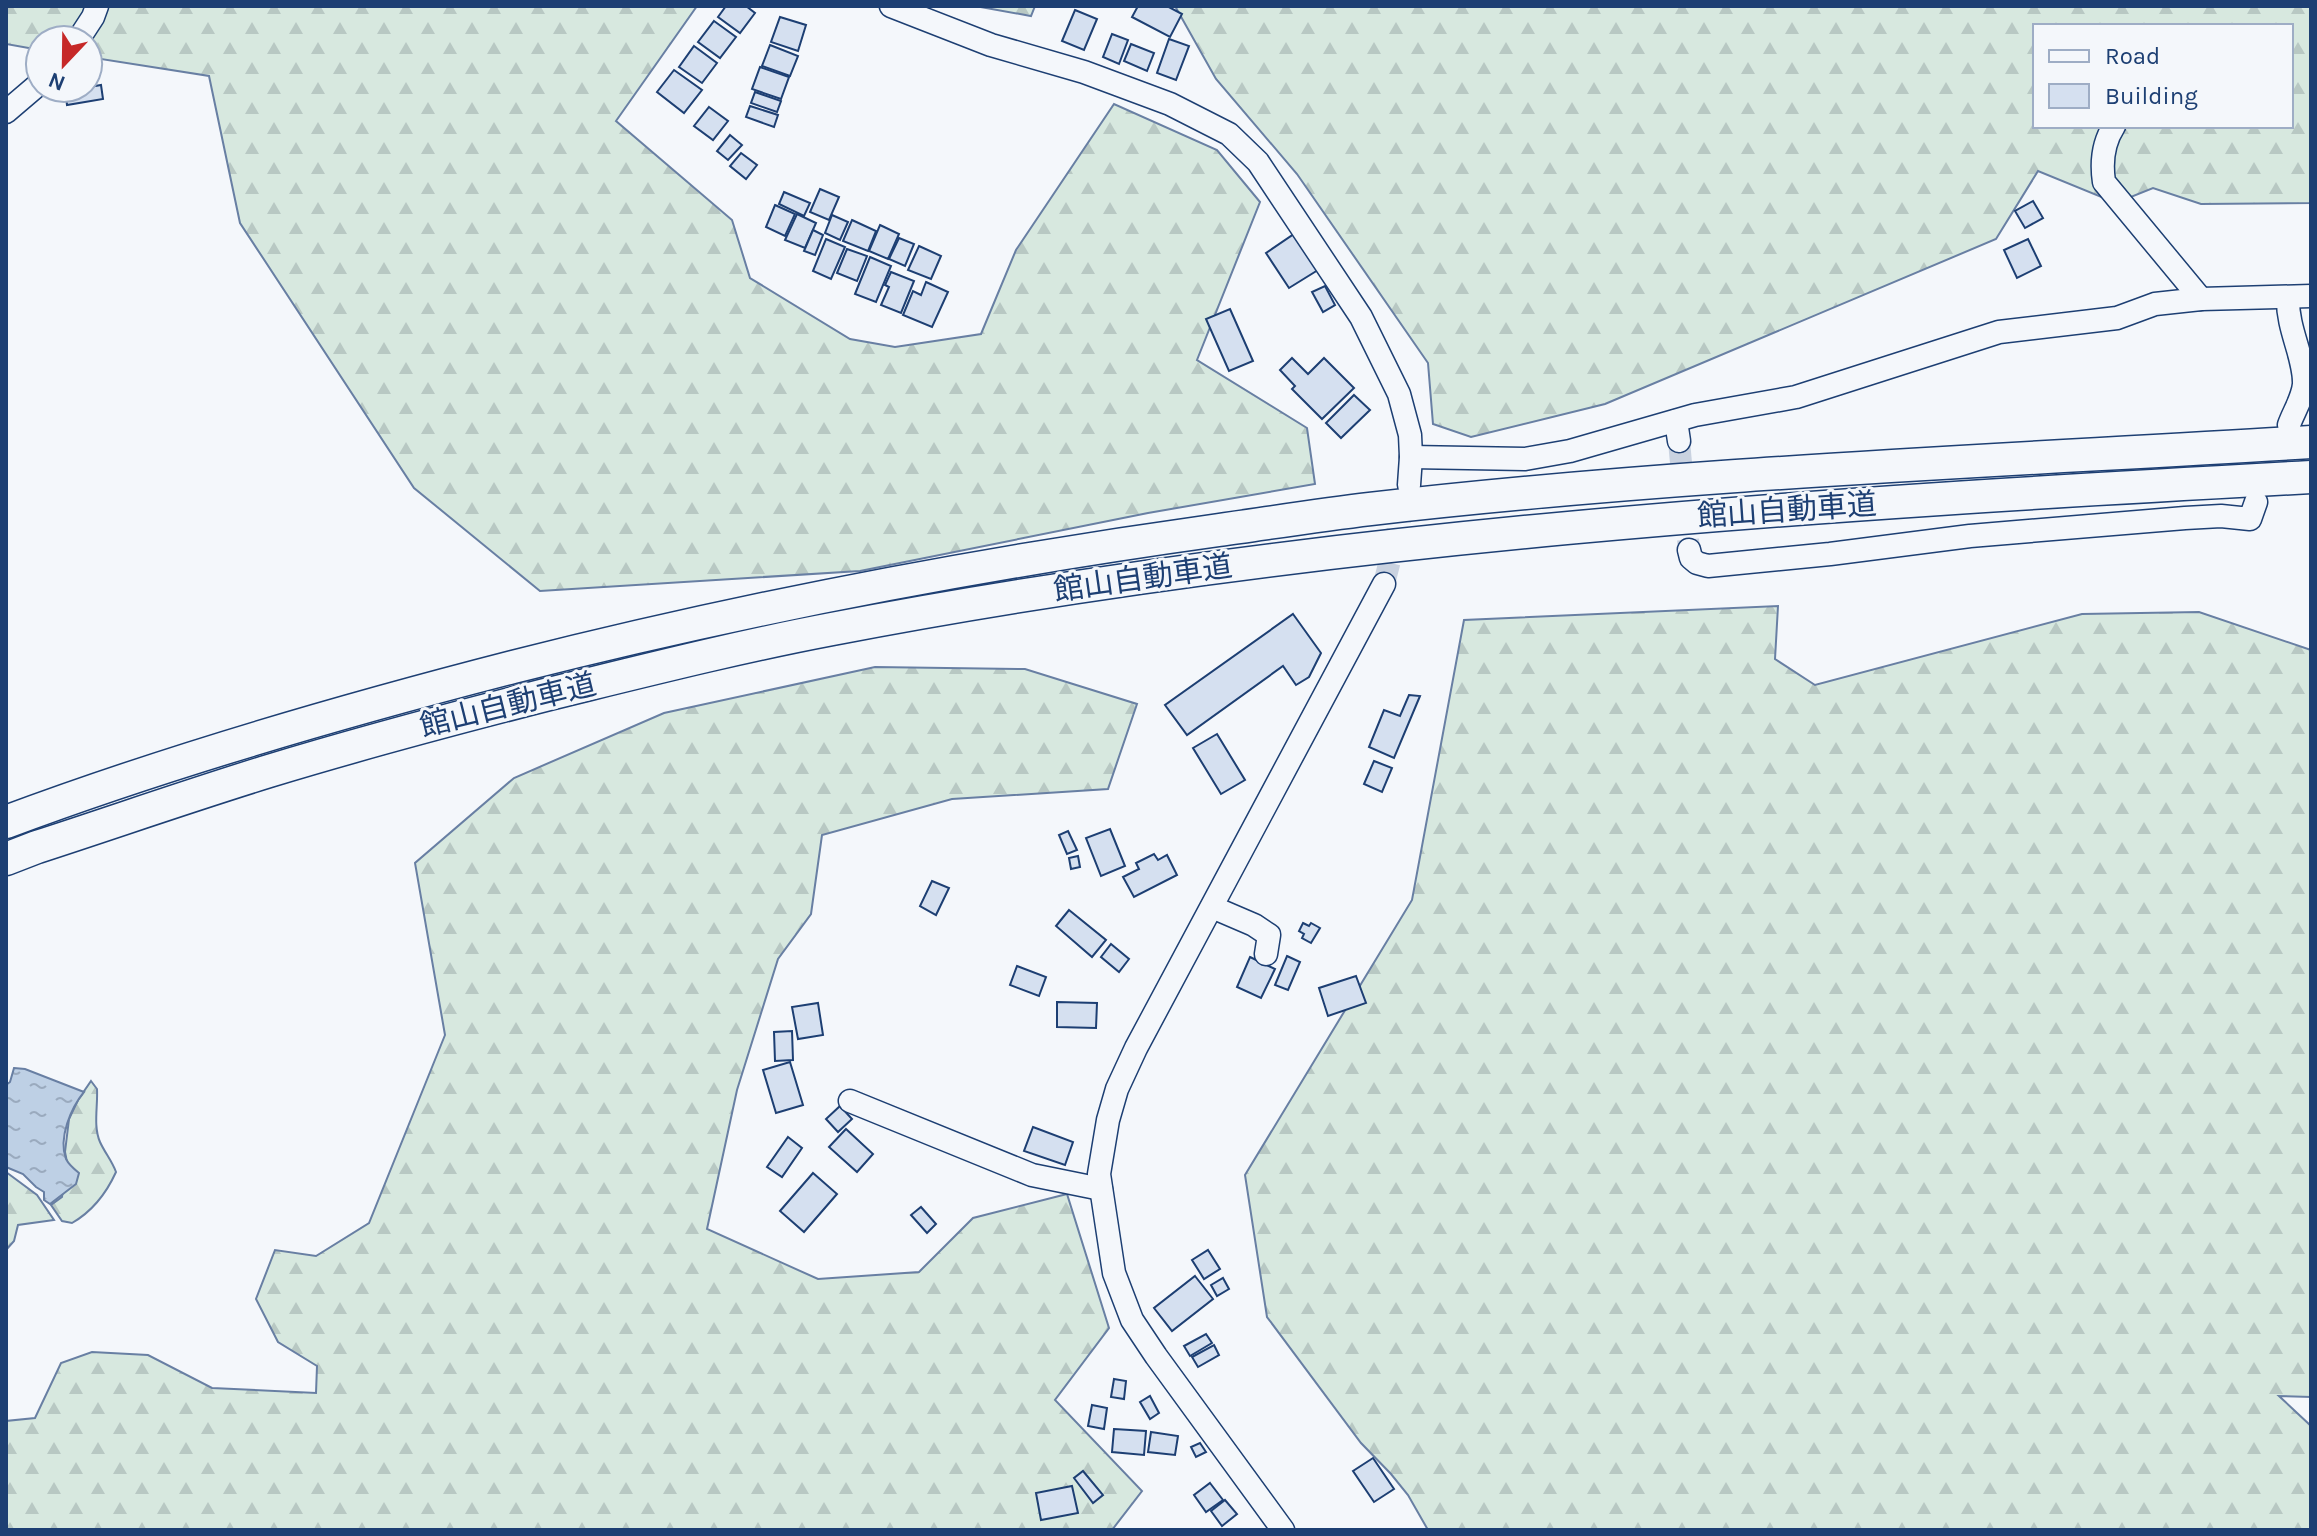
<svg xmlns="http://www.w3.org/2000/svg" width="2317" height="1536" font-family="Karla,'Noto Sans JP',sans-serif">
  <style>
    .forest { fill: url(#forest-firs); stroke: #687fa3; stroke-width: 2; fill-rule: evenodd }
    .water { fill: url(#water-ripples); stroke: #687fa3; stroke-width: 2 }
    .building { fill: #d5e0f0; stroke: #1d3f73; stroke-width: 2 }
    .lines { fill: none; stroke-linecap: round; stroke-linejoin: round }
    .minor-tunnel { stroke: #c9d2e0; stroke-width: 22; stroke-dasharray: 22 11; stroke-linecap: butt }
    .minor-casing { stroke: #1d3f73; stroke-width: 25 }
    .highway-casing { stroke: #1d3f73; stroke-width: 35 }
    .minor { stroke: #f4f7fb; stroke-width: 22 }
    .highway { stroke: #f4f7fb; stroke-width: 32 }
    .labels { text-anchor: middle; stroke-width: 6; stroke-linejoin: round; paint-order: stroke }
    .street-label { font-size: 30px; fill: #1d3f73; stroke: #f4f7fb }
  </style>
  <defs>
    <pattern id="forest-firs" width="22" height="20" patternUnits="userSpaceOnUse" patternTransform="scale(2)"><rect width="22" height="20" fill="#d7e8df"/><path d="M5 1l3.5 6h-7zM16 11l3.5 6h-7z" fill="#b8c8c3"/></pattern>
    <pattern id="water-ripples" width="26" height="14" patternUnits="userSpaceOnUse" patternTransform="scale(2)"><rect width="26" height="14" fill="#bed0e5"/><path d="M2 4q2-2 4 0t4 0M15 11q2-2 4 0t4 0" fill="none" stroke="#9aaabe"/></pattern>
  </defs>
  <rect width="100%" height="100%" fill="#f4f7fb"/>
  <g class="forest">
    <polygon points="6,6 697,6 616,121 732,220 750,278 850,339 895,347 981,334 1016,250 1114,104 1217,150 1260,202 1197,360 1307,428 1315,484 1148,513 860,571 540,591 414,488 240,223 209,76 88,57 88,40 40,40 40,50 6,44"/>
    <polygon points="975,6 1035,6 1031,16"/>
    <path d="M 1175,6 L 2311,6 L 2311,203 L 2201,204 L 2153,188 L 2116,203 L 2038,171 L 1996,239 L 1605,404 L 1471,437 L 1433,424 L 1428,363 L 1297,174 L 1216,79 ZM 2035,26 L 2291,26 L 2291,126 L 2035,126 Z"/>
    <polygon points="1778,606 1775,659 1815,685 2082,614 2199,612 2311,650 2311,1397 2279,1396 2311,1426 2311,1530 1428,1530 1408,1495 1391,1474 1361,1443 1267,1317 1245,1175 1412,900 1464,620"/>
    <polygon points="875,667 1025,669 1137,704 1108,789 952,799 822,835 811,914 778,959 737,1090 707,1229 818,1279 919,1272 973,1218 1067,1194 1109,1328 1055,1400 1142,1491 1112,1530 6,1530 6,1421 35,1418 61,1363 92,1352 148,1355 212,1388 316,1393 317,1366 278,1342 256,1299 275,1250 316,1256 369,1223 445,1035 415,863 514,778 664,713"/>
    <path d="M 91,1081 L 97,1089 C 98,1106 93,1126 100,1142 C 105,1153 112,1161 116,1172 C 106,1194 93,1211 72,1223 L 62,1221 L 51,1205 L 62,1197 L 67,1162 L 65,1152 L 69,1119 L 78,1100 Z"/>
    <polygon points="6,1172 37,1195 54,1220 18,1225 14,1241 6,1250"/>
  </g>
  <path class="water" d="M 14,1068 L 25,1069 L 84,1092 C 71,1108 58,1138 66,1159 C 69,1165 74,1169 79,1173 L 76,1184 L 50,1204 L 44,1200 L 44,1192 L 36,1187 L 23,1174 L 6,1167 L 6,1085 L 10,1082 Z"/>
  <g class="building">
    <polygon points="726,6 746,6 755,13 740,33 718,17"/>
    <polygon points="1138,6 1167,6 1182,14 1170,37 1132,17"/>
    <polygon points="1075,10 1097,19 1084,50 1062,41"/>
    <polygon points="780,17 806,25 798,51 771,42"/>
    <polygon points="714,21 736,37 720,58 698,42"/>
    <polygon points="1112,34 1128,40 1119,64 1103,57"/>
    <polygon points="1169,39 1189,46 1176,80 1157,73"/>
    <polygon points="1131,44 1154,53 1147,71 1124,61"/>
    <polygon points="770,45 798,56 790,76 762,66"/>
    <polygon points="694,46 717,63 702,83 679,67"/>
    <polygon points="760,67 789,77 781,99 752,89"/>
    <polygon points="674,70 702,90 684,113 657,92"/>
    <polygon points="94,80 95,86 101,85 103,99 67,105 65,90 88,88 88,81"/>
    <polygon points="755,92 781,101 777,112 751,103"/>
    <polygon points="750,106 778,115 774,127 746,117"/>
    <polygon points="709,107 728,121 713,140 694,126"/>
    <polygon points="730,135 742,145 728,160 717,151"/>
    <polygon points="741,153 757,165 746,179 730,166"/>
    <polygon points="820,189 839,197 829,220 810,212"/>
    <polygon points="784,192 810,203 804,216 779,204"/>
    <polygon points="2033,201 2043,218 2025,228 2015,211"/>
    <polygon points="775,205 795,214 785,236 766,227"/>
    <polygon points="797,214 816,223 805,248 785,240"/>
    <polygon points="832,215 848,222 840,240 825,233"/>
    <polygon points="852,220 876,231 868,251 843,241"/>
    <polygon points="880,225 899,234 888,259 869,251"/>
    <polygon points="813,230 823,235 815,255 804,251"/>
    <polygon points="1294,234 1318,270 1289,288 1266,253"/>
    <polygon points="899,238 914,244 905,266 889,259"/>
    <polygon points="826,239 845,247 831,279 813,271"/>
    <polygon points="2028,239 2041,266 2017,278 2004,250"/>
    <polygon points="919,246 941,256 931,279 908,270"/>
    <polygon points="847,249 867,256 857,281 837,273"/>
    <polygon points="870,257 891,266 876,302 855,294"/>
    <polygon points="891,272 914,281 901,313 881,305 889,287 885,285"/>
    <polygon points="926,282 948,292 932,327 903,315 913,291 921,295"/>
    <polygon points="1325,286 1335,305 1323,312 1312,292"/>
    <polygon points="1230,309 1253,361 1229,371 1206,319"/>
    <polygon points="1292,358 1308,374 1324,358 1354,388 1322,419 1292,389 1295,386 1280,370"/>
    <polygon points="1354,395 1370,410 1341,438 1326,423"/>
    <polygon points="1293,614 1321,653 1309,677 1296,685 1283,666 1187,735 1165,705"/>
    <polygon points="1409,695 1420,696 1394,758 1369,747 1384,710 1400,716"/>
    <polygon points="1217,734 1245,780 1221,794 1193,748"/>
    <polygon points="1374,761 1392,768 1382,792 1364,784"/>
    <polygon points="1110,829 1125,866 1101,876 1086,838"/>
    <polygon points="1068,831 1077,850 1067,854 1059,835"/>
    <polygon points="1154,854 1158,860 1167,855 1177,875 1134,897 1123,877 1139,869 1136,863"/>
    <polygon points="1078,856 1080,867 1071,869 1069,858"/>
    <polygon points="932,881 949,888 936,915 920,906"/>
    <polygon points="1069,910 1106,940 1092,957 1056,926"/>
    <polygon points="1303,923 1309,926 1311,923 1320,928 1311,943 1302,938 1304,934 1299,931"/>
    <polygon points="1111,944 1129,959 1119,972 1101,957"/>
    <polygon points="1287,956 1300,962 1288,990 1275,985"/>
    <polygon points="1250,957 1275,969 1261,998 1237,987"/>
    <polygon points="1017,966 1046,977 1039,996 1010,985"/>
    <polygon points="1356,976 1366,1003 1328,1016 1319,988"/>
    <polygon points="1057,1002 1097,1003 1096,1028 1057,1027"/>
    <polygon points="818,1003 823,1035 798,1039 792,1007"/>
    <polygon points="792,1031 793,1060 775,1061 774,1032"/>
    <polygon points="790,1062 803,1105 776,1113 763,1070"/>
    <polygon points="840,1106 852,1119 838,1132 826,1119"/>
    <polygon points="1033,1127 1073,1142 1065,1165 1024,1151"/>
    <polygon points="846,1129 873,1154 857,1172 829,1147"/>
    <polygon points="788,1137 802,1148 782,1177 767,1167"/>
    <polygon points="813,1173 837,1194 804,1232 780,1211"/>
    <polygon points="921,1207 936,1224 927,1233 911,1215"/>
    <polygon points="1208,1250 1220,1269 1204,1279 1192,1260"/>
    <polygon points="1195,1276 1213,1299 1172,1331 1154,1308"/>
    <polygon points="1223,1278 1229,1289 1217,1296 1211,1285"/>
    <polygon points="1206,1334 1212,1343 1190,1356 1184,1346"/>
    <polygon points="1214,1345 1219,1355 1198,1367 1192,1357"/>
    <polygon points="1114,1379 1126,1381 1124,1399 1111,1397"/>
    <polygon points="1150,1396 1159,1413 1150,1419 1140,1402"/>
    <polygon points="1092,1405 1107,1408 1104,1429 1088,1426"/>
    <polygon points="1114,1429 1146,1431 1144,1455 1112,1452"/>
    <polygon points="1151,1432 1178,1436 1175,1455 1148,1452"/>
    <polygon points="1200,1443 1206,1452 1196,1457 1191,1447"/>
    <polygon points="1373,1458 1394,1489 1374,1502 1353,1471"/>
    <polygon points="1083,1471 1103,1495 1093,1503 1074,1478"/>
    <polygon points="1210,1483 1223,1500 1206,1512 1194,1495"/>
    <polygon points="1072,1486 1078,1513 1041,1520 1036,1493"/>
    <polygon points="1225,1500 1237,1514 1222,1526 1211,1511"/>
  </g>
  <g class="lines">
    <g class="minor-tunnel">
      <polyline points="1679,441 1689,550"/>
      <polyline points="1384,584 1407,493"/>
    </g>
    <defs>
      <g id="minor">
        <polyline points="891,6 991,45 1084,72 1170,104 1229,134 1258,162 1361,317 1399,394 1410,435 1411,457 1409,485"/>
        <polyline points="78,40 93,17 97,6"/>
        <polyline points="6,112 40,83"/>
        <path d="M 2114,126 C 2103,143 2101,162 2104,182 L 2201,299"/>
        <path d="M 2288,298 C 2287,329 2305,358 2304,384 C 2303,398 2293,413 2289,425"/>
        <polyline points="1676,421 1679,441"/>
        <polyline points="1411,457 1525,459 1570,451 1695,415 1796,397 1999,332 2117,318 2155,304 2201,299 2311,296"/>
        <polyline points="1689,550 1691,558 1697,563 1708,566 1830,554 1970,536 2185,518 2221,516 2250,519 2256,502"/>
        <polyline points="1212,907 1254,925 1269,935 1266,954"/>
        <polyline points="850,1101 1032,1175 1101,1189"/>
        <polyline points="1283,1530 1156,1356 1132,1320 1114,1273 1099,1174 1108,1120 1117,1089 1136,1048 1384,584"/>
      </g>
      <g id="highway">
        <path d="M 6,822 C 172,760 342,711 513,667 C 746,608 981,563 1219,530 C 1269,523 1320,515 1370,509 C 1682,473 1998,461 2311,442"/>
        <path d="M 6,859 L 37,847 C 114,822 191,795 269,771 C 361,743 455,718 549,694 C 643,671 737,647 832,629 C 1320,535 1816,504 2311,477"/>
      </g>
    </defs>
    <use href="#minor" class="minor-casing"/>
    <use href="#highway" class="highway-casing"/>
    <use href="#minor" class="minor"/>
    <use href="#highway" class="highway"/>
  </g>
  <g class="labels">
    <g class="street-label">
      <text transform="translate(1787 510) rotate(-4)" y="10">館山自動車道</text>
      <text transform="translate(1143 578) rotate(-8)" y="10">館山自動車道</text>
      <text transform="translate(508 705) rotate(-14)" y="10">館山自動車道</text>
    </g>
  </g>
  <rect width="2317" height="1536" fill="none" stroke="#1d3f73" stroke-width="16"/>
  <rect x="2033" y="24" width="260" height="104" fill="#f4f7fb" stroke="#9eadc5" stroke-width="2"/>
  <rect x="2049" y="50" width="40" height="12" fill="#f4f7fb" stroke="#9eadc5" stroke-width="2"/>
  <text x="2105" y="64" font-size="24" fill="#1d3f73">Road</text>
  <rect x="2049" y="84" width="40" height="24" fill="#d5e0f0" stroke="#9eadc5" stroke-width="2"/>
  <text x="2105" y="104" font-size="24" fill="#1d3f73">Building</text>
  <g transform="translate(64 64) rotate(202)"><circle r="38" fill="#f4f7fb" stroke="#9eadc5" stroke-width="2"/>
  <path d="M0-6L14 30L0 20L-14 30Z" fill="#c62828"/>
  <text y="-12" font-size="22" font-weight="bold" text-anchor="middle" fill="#1d3f73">N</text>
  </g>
</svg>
